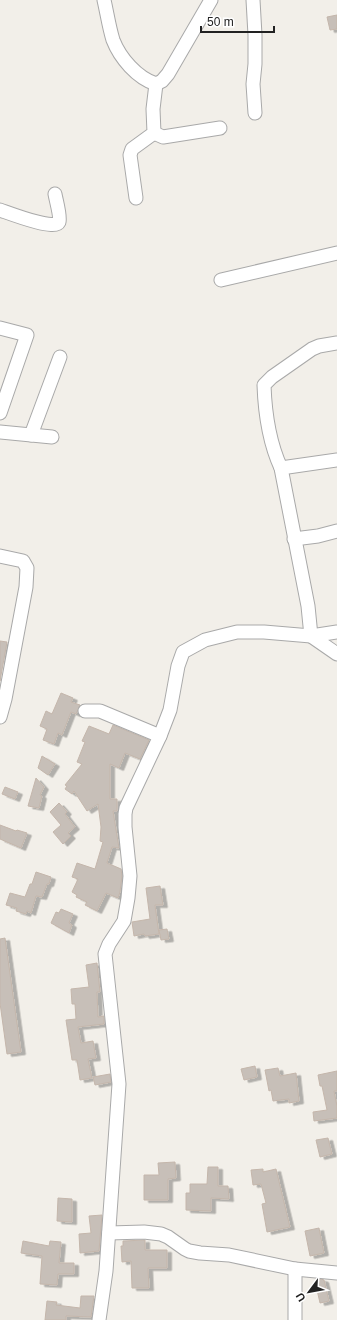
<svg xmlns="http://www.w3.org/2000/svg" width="337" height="1320" font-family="Helvetica,sans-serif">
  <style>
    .building { fill: #c7bfb8; stroke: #c4b6ab; filter: url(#shadow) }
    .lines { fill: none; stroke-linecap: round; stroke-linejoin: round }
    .minor-casing { stroke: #a9a9a9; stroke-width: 15 }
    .minor { stroke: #fff; stroke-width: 13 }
  </style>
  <defs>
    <filter id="shadow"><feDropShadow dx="4.5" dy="2.5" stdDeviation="0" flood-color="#0004"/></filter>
  </defs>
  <rect width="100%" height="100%" fill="#f2efe9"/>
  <g class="building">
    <polygon points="337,15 337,29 330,30 327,17"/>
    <polygon points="0,641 7,642 0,681"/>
    <polygon points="61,693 73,698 71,702 80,705 76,714 71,712 62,735 58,733 54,744 43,740 47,729 40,726 46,711 52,714"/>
    <polygon points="113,725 149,740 140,759 125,753 119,768 110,764 110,799 117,799 117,811 113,811 119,848 112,847 107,863 121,869 122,876 120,892 118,898 106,893 97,911 85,905 87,902 76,897 77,895 72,892 78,879 72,877 77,863 95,869 103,842 100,841 101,827 98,804 87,811 74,791 72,794 65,789 67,786 65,785 82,764 77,762 85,742 82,741 89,726 109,734"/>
    <polygon points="42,756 55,764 48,775 38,768"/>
    <polygon points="36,778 44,787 40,795 42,796 39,808 28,806"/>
    <polygon points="5,787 18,792 15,799 2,794"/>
    <polygon points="59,803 67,812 65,814 75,827 68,833 71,836 63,844 53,832 61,825 50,812"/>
    <polygon points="0,825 16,831 17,830 27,833 21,848 0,839"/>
    <polygon points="36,872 51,877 49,884 47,884 42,897 36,896 31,913 27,911 26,914 16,911 17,908 6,905 10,893 25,897 30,884 32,884"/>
    <polygon points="160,886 163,905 155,905 159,934 145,936 144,934 134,936 132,922 150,919 146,888"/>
    <polygon points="61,909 73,914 69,923 72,925 69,933 51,923 56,912 59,913"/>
    <polygon points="167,929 169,939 161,940 159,930"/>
    <polygon points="5,938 21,1052 7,1054 0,1003 0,939"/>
    <polygon points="97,963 100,992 97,992 98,1017 104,1016 104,1024 78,1027 81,1043 93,1041 96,1058 88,1059 92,1078 80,1080 77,1060 72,1060 66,1020 76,1019 75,1004 72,1004 71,989 89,987 86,965"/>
    <polygon points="255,1066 257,1077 244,1080 241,1069"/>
    <polygon points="278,1068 280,1076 296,1073 299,1101 289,1103 289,1099 273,1101 271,1090 269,1091 265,1070"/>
    <polygon points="337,1071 337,1091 334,1091 337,1106 337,1118 314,1121 313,1112 327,1110 322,1086 320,1086 318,1075"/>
    <polygon points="110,1074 111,1082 95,1085 93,1077"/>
    <polygon points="328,1138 332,1154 320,1157 316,1140"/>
    <polygon points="175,1162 176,1178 168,1179 168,1200 144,1200 144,1175 159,1175 158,1163"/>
    <polygon points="208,1167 218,1167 218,1186 228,1186 229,1199 211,1198 211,1211 186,1210 186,1193 190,1193 190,1184 207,1184"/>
    <polygon points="263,1169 263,1172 276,1169 290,1227 267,1232 262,1204 266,1203 261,1184 253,1185 251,1170"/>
    <polygon points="58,1198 72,1199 72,1222 57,1221"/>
    <polygon points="102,1215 99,1251 80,1253 79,1234 91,1233 89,1216"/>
    <polygon points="319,1228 324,1253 310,1256 305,1231"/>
    <polygon points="145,1240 145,1250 167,1250 167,1268 148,1268 149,1288 132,1288 131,1261 122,1262 121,1246 123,1246 123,1241"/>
    <polygon points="23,1241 49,1246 50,1241 61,1242 59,1263 74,1263 74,1274 58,1274 57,1285 40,1284 42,1256 21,1253"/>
    <polygon points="321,1279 324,1280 329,1301 320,1303 315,1281"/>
    <polygon points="81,1296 94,1296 91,1317 66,1316 66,1320 45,1320 47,1301 57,1302 56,1305 80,1308"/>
  </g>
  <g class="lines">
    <defs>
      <g id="minor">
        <path d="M 104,0 C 107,13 109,27 113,40 C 120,58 137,78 156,84 L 162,81 L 168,74 L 211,0"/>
        <polyline points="253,0 255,35 255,64 253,84 255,113"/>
        <polyline points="154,133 163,137 220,128"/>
        <polyline points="136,198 130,155 132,149 154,133 153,109 156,84"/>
        <path d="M 0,210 C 9,213 55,231 59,222 C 61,217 56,200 55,194"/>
        <polyline points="221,280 337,253"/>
        <polyline points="0,328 27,335 0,413"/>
        <path d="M 337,343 L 319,346 L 312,349 L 272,377 L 264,385 C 265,414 269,442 281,468 L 308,606 L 311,636 L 337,654"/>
        <polyline points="0,432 52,437"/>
        <polyline points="31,435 60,357"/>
        <polyline points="281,468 337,460"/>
        <polyline points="294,539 318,536 337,531"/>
        <polyline points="0,556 23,561 27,568 26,587 5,699 0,717"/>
        <polyline points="85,711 100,711 160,736"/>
        <polyline points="109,1233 144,1232 161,1234 168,1237 185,1249 189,1251 200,1253 229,1255 295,1269 337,1273"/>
        <polyline points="295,1269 295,1320"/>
        <polyline points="99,1320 106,1271 119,1084 105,954 109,944 124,921 128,898 130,876 125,827 125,814 126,808 160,736 170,710 178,666 183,652 205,640 237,632 264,632 311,636 337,632"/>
      </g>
    </defs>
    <use href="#minor" class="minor-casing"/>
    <use href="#minor" class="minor"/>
  </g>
  <g transform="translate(309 1292) rotate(238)" stroke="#ffffff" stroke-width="3" paint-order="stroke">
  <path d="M0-3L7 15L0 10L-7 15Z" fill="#222222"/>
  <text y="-6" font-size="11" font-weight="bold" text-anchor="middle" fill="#222222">U</text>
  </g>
  <path d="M201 26v6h73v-6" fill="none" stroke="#222222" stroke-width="2"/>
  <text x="207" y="26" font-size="12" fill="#222222" stroke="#ffffff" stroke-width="3" paint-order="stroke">50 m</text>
</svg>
